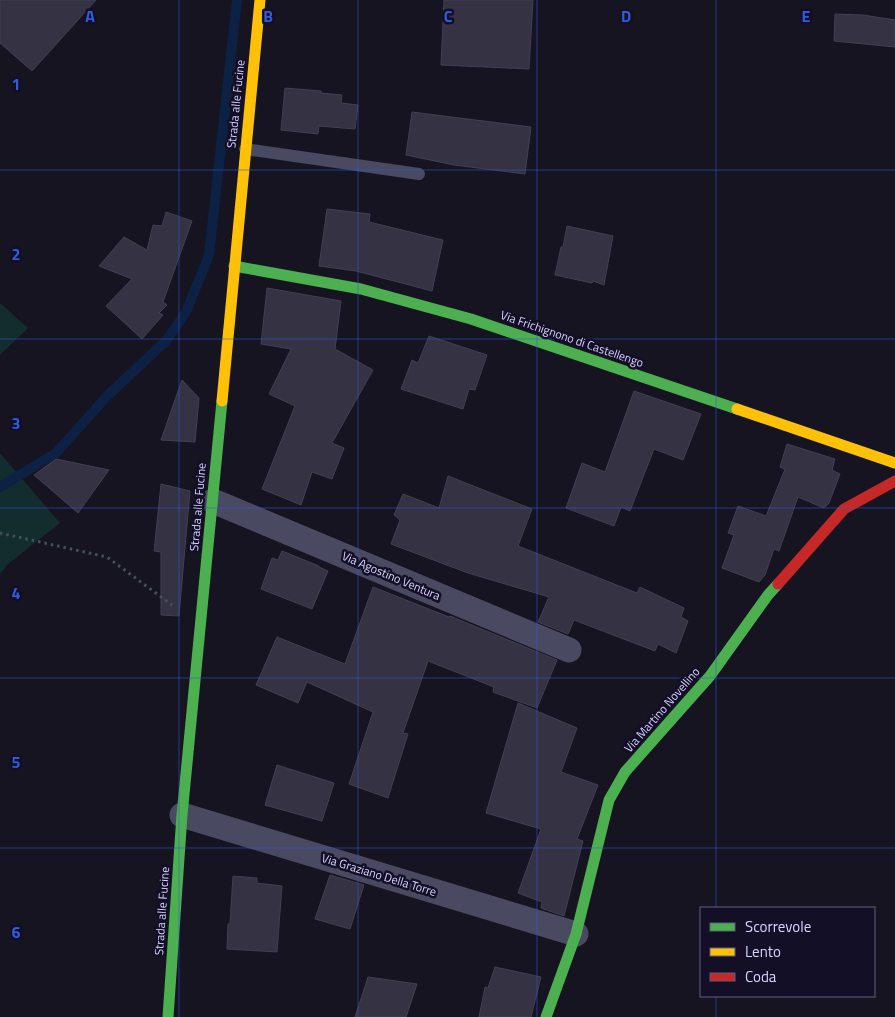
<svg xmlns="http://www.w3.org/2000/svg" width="895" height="1017" font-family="'Titillium Web',sans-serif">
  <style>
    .green { fill: #132c2d }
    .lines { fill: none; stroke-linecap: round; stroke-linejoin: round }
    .stream { stroke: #0d2144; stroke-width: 10 }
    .building { fill: #343243; stroke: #433f54 }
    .path { stroke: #44505f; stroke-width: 3; stroke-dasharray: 2.5 4; stroke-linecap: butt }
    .lane { stroke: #4a4962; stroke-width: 12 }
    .street { stroke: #4a4962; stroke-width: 25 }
    .fast { stroke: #4caf50; stroke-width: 11 }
    .slow { stroke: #ffc107; stroke-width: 11 }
    .jam { stroke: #c62828; stroke-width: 11 }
    .grid { fill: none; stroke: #305bdc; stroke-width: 1; stroke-opacity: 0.55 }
    .labels { text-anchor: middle; stroke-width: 5; stroke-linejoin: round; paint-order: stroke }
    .street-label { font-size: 12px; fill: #d9d4ff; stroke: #130f26 }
    .grid-label { font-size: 16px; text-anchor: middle; font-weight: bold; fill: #305bdc; stroke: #130f26; stroke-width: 5; stroke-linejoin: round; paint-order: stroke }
  </style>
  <rect width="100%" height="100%" fill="#161421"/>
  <g class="green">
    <polygon points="0,303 28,328 0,355"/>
    <polygon points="0,453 60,523 8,564 0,574"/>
  </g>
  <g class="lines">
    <polyline class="stream" points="0,487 56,453 108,395 166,341 186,312 209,255 237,0"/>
  </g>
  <g class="building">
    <polygon points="0,0 96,0 32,71 0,43"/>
    <polygon points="444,0 533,0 529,69 441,65"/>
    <polygon points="835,14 863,15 895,20 895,47 834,41"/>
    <polygon points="285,88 321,91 321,93 342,95 341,103 358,105 355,129 319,126 318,134 281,130"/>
    <polygon points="412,112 531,127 525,174 454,165 406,155"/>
    <polygon points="327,209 370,214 369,222 443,240 432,291 356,271 319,266"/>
    <polygon points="166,212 192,221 163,302 167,305 159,313 163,315 142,339 106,306 132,279 99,266 124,237 147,250 153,225 162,226"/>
    <polygon points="567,226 613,236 604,285 593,281 592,283 555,275 561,247 563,247"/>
    <polygon points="267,288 341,301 335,349 373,370 332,443 344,448 332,479 312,472 301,505 262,489 295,406 269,394 291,349 261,344"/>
    <polygon points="429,336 487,355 475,390 469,389 463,409 401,389 412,360 418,363"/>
    <polygon points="182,380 199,398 195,442 161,440"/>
    <polygon points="634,391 701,414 683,460 654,449 630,511 621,507 614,526 566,508 582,463 605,472"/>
    <polygon points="787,444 835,459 832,470 840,474 829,503 824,508 798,497 779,551 774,549 765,575 759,582 722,568 734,535 728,533 738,506 766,516 785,469 780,467"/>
    <polygon points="56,459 109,470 78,513 34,475"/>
    <polygon points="448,476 532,509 518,546 637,593 640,587 684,608 681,617 688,621 676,653 658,644 655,651 574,620 568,634 538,622 549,597 468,573 391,544 400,520 394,515 403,494 439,508"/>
    <polygon points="161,484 190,491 179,616 161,615 161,552 154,551"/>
    <polygon points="282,551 319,566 319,567 328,571 312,609 261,589 272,558 278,560"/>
    <polygon points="373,587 449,617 450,616 557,660 537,708 493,692 494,687 428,661 403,733 408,734 388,798 349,784 373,712 307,682 298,703 256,685 277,637 345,664"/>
    <polygon points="518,703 577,728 561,772 598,785 577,839 583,841 564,916 541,908 542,902 518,893 541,829 486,813"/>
    <polygon points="277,765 334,783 322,821 265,805"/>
    <polygon points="330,875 364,885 350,929 315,919"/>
    <polygon points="233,876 257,878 257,883 282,886 277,952 227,949 228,924 230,924"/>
    <polygon points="495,967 541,977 531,1017 479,1017 485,987 488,988"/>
    <polygon points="368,977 417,984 406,1017 355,1017"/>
  </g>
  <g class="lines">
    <polyline class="path" points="0,533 107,557 172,605"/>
    <polyline class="lane" points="245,149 419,174"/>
    <g class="street">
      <polyline points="213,501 569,650"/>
      <polyline points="182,815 576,934"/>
    </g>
    <g class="fast">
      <polyline points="234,266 361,289 471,319 737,409"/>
      <polyline points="168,1017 182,815 222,401"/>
      <polyline points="546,1017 576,934 609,800 625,772 710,676 768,595 778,584"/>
    </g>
    <g class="slow">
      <polyline points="222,401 260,0"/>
      <polyline points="737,409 895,463"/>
    </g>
    <polyline class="jam" points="778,584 844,509 895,481"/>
  </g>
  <path class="grid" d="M 179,0 L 179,1017M 358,0 L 358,1017M 537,0 L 537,1017M 716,0 L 716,908M 0,170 L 895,170M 0,339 L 895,339M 0,508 L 895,508M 0,678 L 895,678M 0,848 L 895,848M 716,996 L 716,1017"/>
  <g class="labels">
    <g class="street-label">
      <text transform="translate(236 104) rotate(-84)" y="4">Strada alle Fucine</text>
      <text transform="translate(572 339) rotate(19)" y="4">Via Frichignono di Castellengo</text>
      <text transform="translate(198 507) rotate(-85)" y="4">Strada alle Fucine</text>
      <text transform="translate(391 576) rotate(23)" y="4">Via Agostino Ventura</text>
      <text transform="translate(662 710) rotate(-49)" y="4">Via Martino Novellino</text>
      <text transform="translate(379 875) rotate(17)" y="4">Via Graziano Della Torre</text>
      <text transform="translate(162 911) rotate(-86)" y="4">Strada alle Fucine</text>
    </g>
  </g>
  <g class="grid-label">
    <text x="90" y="22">A</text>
    <text x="268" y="22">B</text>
    <text x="448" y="22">C</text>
    <text x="626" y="22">D</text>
    <text x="806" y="22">E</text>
    <text x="16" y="90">1</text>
    <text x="16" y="260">2</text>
    <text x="16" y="429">3</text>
    <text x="16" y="599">4</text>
    <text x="16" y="768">5</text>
    <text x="16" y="938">6</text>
  </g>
  <rect x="700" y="907" width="175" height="90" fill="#130f26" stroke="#625e7d"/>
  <rect x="710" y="923" width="25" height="8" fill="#4caf50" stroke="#625e7d"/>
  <text x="745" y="932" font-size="15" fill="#d9d4ff">Scorrevole</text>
  <rect x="710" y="948" width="25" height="8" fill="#ffc107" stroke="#625e7d"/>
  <text x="745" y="957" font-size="15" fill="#d9d4ff">Lento</text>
  <rect x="710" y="973" width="25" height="8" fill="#c62828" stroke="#625e7d"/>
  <text x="745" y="982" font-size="15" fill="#d9d4ff">Coda</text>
</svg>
